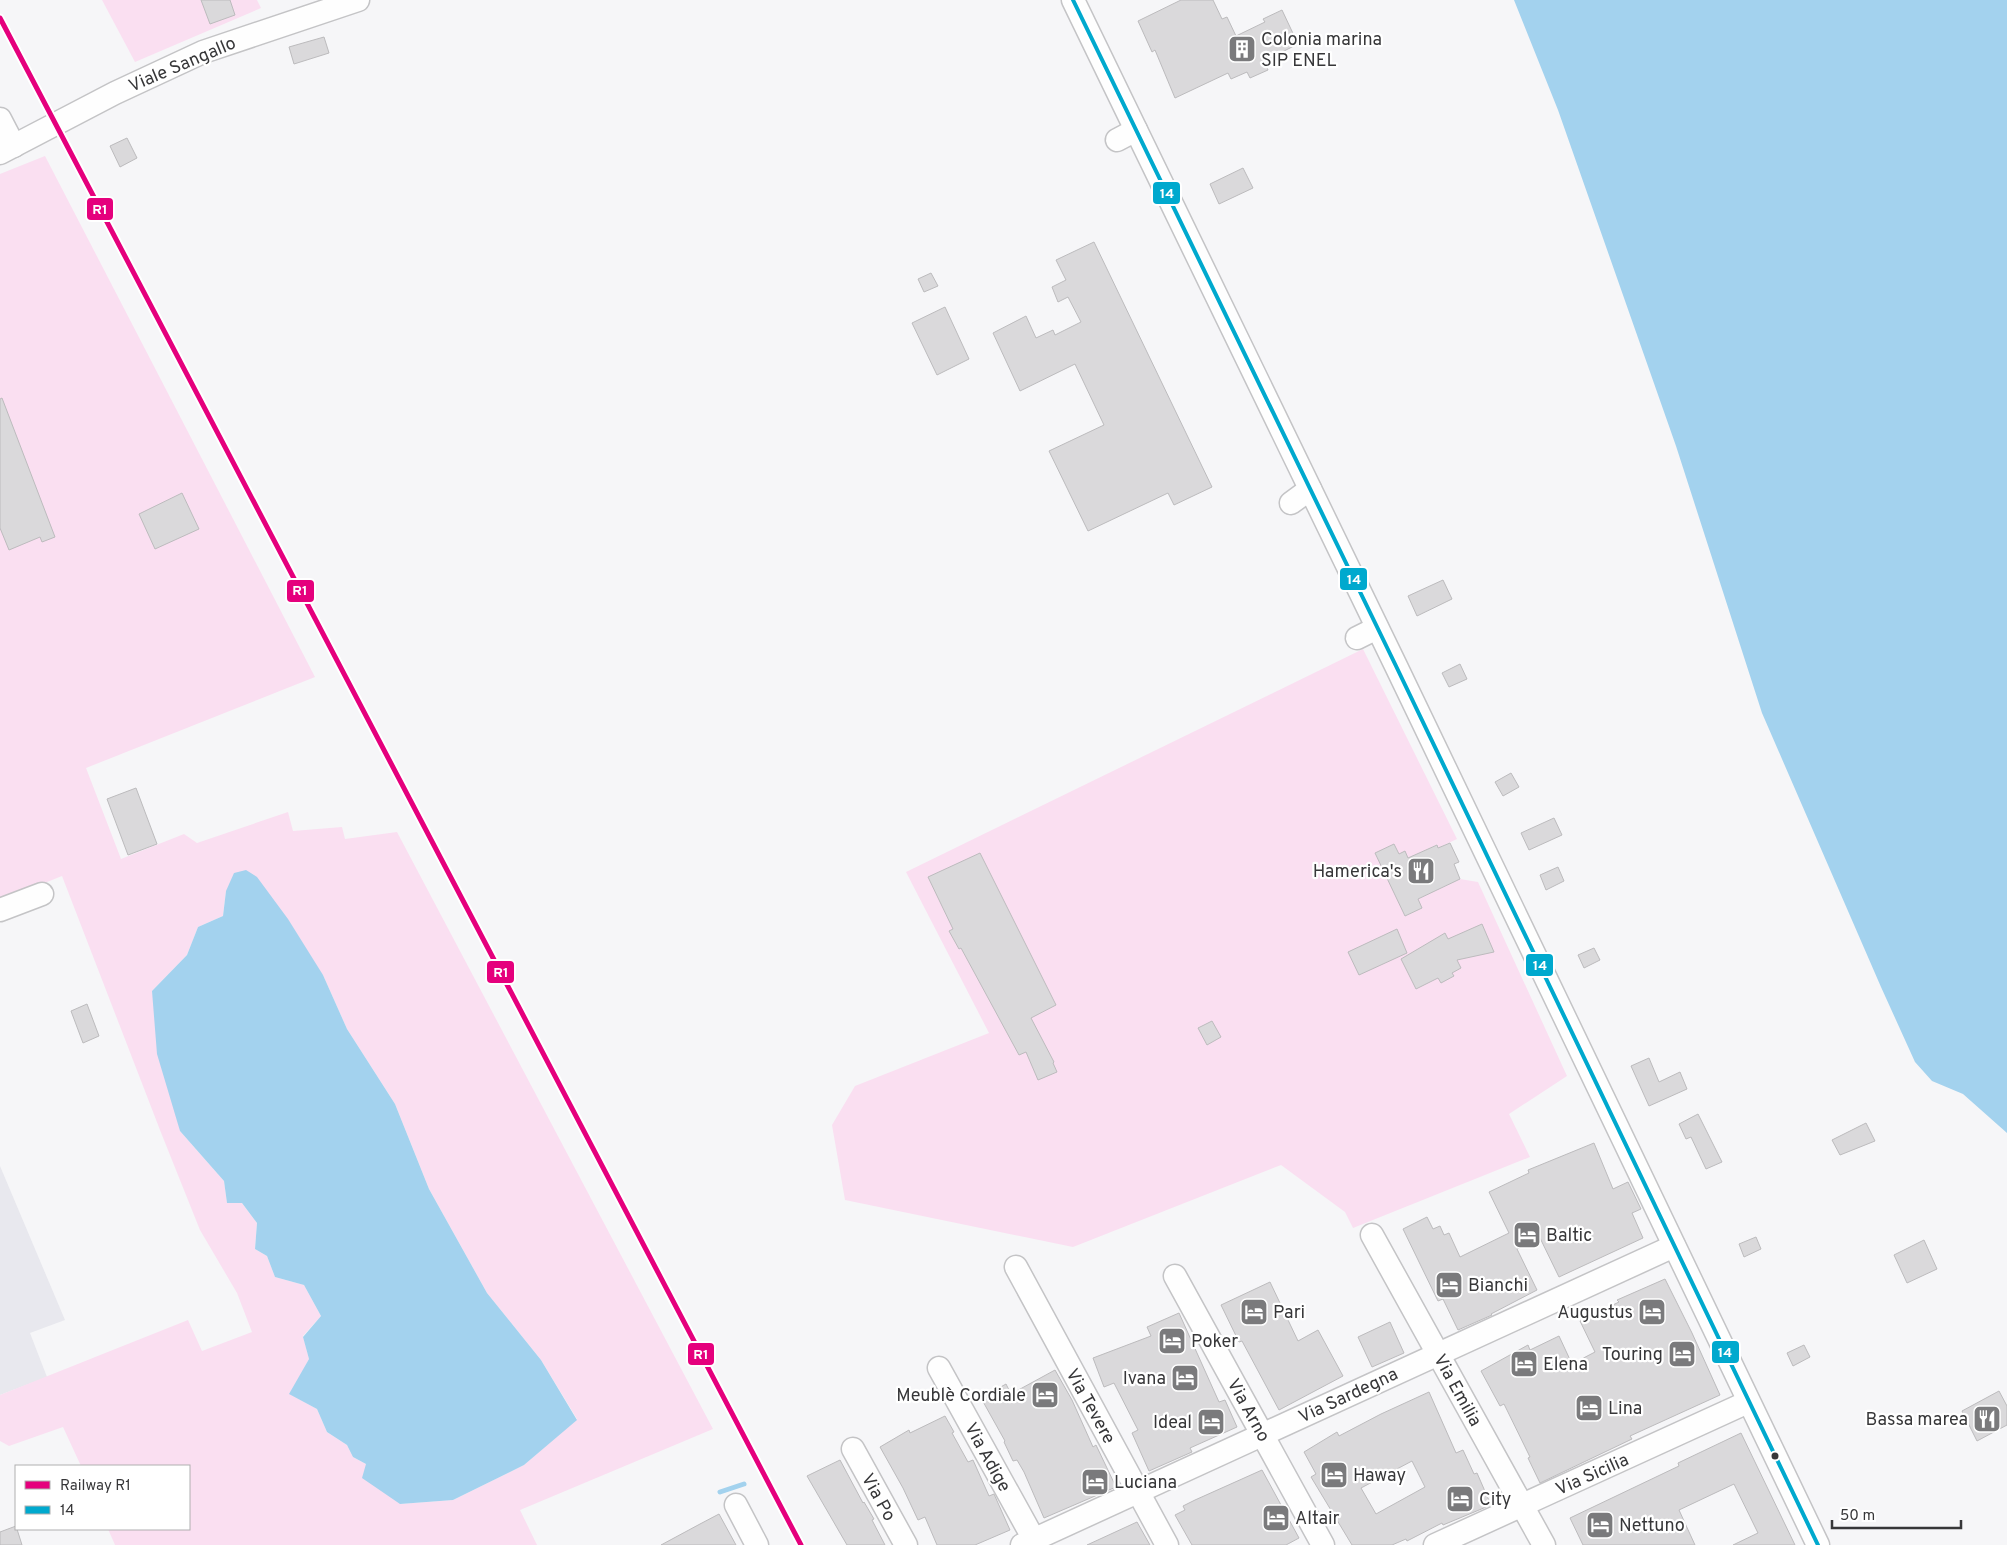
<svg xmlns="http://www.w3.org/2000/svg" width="2007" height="1545" font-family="Overpass,sans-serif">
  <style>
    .built { fill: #e8e8ee }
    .green { fill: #fadff1; fill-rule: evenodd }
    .water { fill: #a3d2ee }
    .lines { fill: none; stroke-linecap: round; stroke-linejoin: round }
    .stream { stroke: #a3d2ee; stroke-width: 5 }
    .building { fill: #dad9db; stroke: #bcbbbd; fill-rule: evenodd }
    .minor-casing { stroke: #c4c4c6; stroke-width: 25 }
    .minor { stroke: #fefefe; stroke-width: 22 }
    .bus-1-casing { stroke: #fff; stroke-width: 8 }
    .bus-1 { stroke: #00a9ce; stroke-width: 4 }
    .rail-1-casing { stroke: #fff; stroke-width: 9 }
    .rail-1 { stroke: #e5007d; stroke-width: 5 }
    .bus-dot { fill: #373739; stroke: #fff; stroke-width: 2 }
    .labels { text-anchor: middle; stroke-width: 4.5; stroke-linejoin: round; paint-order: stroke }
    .poi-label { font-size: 18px; fill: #373739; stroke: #fff; text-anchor: start }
    .street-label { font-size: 18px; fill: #373739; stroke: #fff }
    .line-badge { stroke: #fff; stroke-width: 2 }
    .badge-label { font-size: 14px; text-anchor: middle; font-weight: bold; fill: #fff }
  </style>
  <rect width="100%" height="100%" fill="#f6f6f8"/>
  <polygon class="built" points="0,1166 65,1320 30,1333 47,1377 0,1395"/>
  <g class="green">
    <polygon points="102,0 257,0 261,8 135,62"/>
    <path d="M 45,156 L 315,677 L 86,768 L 121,859 L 184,834 L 197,843 L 288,812 L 293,831 L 342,827 L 345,839 L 397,832 L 713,1429 L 520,1510 L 537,1545 L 115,1545 L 108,1529 L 189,1529 L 189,1466 L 81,1466 L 63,1427 L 9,1446 L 0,1441 L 0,1395 L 188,1320 L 202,1351 L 252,1332 L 237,1293 L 200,1230 L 160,1130 L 62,876 L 0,901 L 0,174 ZM 226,891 L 323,975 L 347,1029 L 395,1104 L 429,1189 L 487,1293 L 541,1360 L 577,1419 L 524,1465 L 453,1500 L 400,1504 L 366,1464 L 353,1457 L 347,1445 L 327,1432 L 317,1409 L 290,1394 L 309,1359 L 303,1336 L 321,1316 L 304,1285 L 275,1277 L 267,1256 L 255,1249 L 257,1223 L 242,1203 L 227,1203 L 224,1181 L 180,1131 L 152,991 L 187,955 L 198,927 L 223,916 Z"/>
    <polygon points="1363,649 1457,839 1438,848 1436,845 1408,858 1405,852 1399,854 1394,844 1376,853 1405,916 1422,908 1418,899 1460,879 1478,882 1567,1076 1509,1114 1530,1157 1353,1228 1345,1212 1281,1165 1073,1247 845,1200 832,1125 855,1086 989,1033 906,872"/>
  </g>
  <g class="water">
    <polygon points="1514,0 2007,0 2007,1133 1963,1094 1932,1081 1915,1062 1881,987 1762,713 1676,446 1558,110"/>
    <polygon points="246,870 257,877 288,919 323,975 347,1029 395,1104 429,1189 487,1293 541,1360 577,1420 524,1465 453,1500 400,1504 362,1478 366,1464 353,1457 347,1445 327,1432 317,1409 289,1394 309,1359 303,1337 321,1316 304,1285 275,1277 267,1256 255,1249 257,1223 242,1203 227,1203 224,1181 180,1131 157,1054 152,991 187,955 198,927 223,916 226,891 234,873"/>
  </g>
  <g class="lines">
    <polyline class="stream" points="720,1492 744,1484"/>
  </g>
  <g class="building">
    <polygon points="201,0 230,0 235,15 210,24"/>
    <polygon points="1181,0 1213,0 1222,19 1227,17 1236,36 1265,22 1263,19 1282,10 1298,44 1282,52 1284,56 1266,65 1268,70 1250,78 1247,72 1231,79 1228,73 1175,98 1155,50 1152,52 1138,21"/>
    <polygon points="324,37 329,53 294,64 289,47"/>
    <polygon points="127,138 137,158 120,167 110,146"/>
    <polygon points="1243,168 1253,188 1219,204 1210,184"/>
    <polygon points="1094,242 1212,487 1174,505 1168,493 1088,531 1049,451 1104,425 1075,364 1020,391 993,333 1026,316 1036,338 1053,330 1055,335 1081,322 1068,297 1058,302 1052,287 1066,280 1056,260"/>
    <polygon points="931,273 938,286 924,292 918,279"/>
    <polygon points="945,307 969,359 937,375 912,323"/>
    <polygon points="2,398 55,537 42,542 40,537 9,550 0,528 0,399"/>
    <polygon points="182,493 199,529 155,549 139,514"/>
    <polygon points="1443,580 1452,599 1417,616 1408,596"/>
    <polygon points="1460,664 1467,679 1449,687 1442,673"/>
    <polygon points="1511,773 1519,787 1503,796 1495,782"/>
    <polygon points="136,788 157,844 128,855 107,799"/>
    <polygon points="1554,818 1562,835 1529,850 1521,833"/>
    <polygon points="1450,843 1459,862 1454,864 1460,879 1418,899 1422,908 1405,916 1375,853 1394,844 1399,854 1405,851 1408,858 1437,845 1438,848"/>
    <polygon points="980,853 1056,1005 1031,1018 1054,1062 1053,1063 1057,1072 1038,1080 1026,1052 1019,1055 961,948 959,949 949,931 953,929 928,877"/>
    <polygon points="1558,867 1564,881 1546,890 1540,875"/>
    <polygon points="1482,924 1494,952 1457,960 1461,968 1452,973 1454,976 1441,983 1438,978 1416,989 1401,959 1445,933 1448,939"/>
    <polygon points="1397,929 1407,953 1359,975 1348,952"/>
    <polygon points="1594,948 1600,960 1584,968 1578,955"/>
    <polygon points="87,1004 99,1036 83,1043 71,1011"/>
    <polygon points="1212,1021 1221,1037 1207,1045 1198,1028"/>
    <polygon points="1649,1058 1659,1082 1680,1072 1687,1089 1649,1106 1631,1066"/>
    <polygon points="1698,1114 1722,1162 1706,1169 1691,1137 1686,1139 1679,1124"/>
    <polygon points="1866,1123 1875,1141 1840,1155 1832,1140"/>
    <polygon points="1594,1143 1613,1189 1628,1182 1641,1209 1632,1213 1643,1238 1559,1277 1540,1238 1517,1249 1537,1290 1491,1314 1492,1315 1458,1330 1443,1299 1438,1301 1403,1229 1427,1217 1433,1229 1440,1226 1444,1235 1449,1233 1460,1257 1509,1233 1489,1192 1529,1173 1528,1170"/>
    <polygon points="1756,1237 1761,1249 1744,1257 1739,1244"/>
    <polygon points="1924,1240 1937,1269 1907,1283 1894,1255"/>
    <polygon points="1665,1279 1692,1333 1720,1395 1630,1436 1632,1439 1540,1483 1528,1458 1530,1457 1504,1404 1500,1406 1481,1371 1528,1345 1530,1350 1559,1336 1572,1364 1595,1352 1580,1321 1619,1302 1617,1300"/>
    <polygon points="1270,1282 1298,1341 1318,1330 1343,1376 1279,1410 1242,1341 1239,1342 1221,1305"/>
    <polygon points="1179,1313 1219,1402 1225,1400 1237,1427 1190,1448 1192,1452 1149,1471 1132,1433 1138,1430 1114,1383 1104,1387 1093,1358 1151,1336 1147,1327"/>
    <polygon points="1390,1322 1404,1353 1372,1367 1358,1337"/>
    <polygon points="1804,1345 1810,1357 1793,1366 1787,1353"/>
    <polygon points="1055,1370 1072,1400 1093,1447 1096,1445 1116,1487 1044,1518 1024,1472 1017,1460 1013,1461 1004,1442 1005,1441 981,1398 1006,1384 1011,1394"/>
    <polygon points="1999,1391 2007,1406 2007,1425 1977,1441 1962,1411"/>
    <path d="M 1429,1392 L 1456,1453 L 1463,1450 L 1474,1474 L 1477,1473 L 1491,1505 L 1443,1525 L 1442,1523 L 1407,1541 L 1406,1539 L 1392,1545 L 1352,1545 L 1311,1477 L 1316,1474 L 1304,1452 L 1337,1432 L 1339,1436 L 1381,1414 ZM 1412,1461 L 1425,1487 L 1376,1514 L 1361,1488 Z"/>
    <polygon points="945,1416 954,1432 952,1433 968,1462 973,1460 989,1496 994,1494 1010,1530 975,1545 937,1545 925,1517 918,1520 903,1488 880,1447 909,1430 910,1433"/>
    <polygon points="1741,1433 1795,1545 1733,1545 1758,1533 1734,1484 1679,1510 1695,1545 1583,1545 1570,1518 1679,1466 1678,1463"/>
    <polygon points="840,1460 863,1503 864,1502 874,1519 872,1520 885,1545 847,1545 807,1476"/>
    <polygon points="1262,1470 1299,1538 1286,1545 1192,1545 1175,1515 1185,1510 1183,1506 1195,1500"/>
    <polygon points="719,1514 736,1545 661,1545 700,1524"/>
    <polygon points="1137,1522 1150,1545 1087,1545"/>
    <polygon points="16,1526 22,1545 0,1545 0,1532"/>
  </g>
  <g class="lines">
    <defs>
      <g id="minor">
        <polyline points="1073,0 1396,666 1818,1545"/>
        <polyline points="0,119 14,146"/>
        <polyline points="1117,140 1136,130"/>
        <polyline points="0,153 115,93 203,52 358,0"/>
        <polyline points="1291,503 1310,489"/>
        <polyline points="1357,638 1377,628"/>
        <polyline points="0,910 42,894"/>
        <polyline points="1372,1235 1544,1545"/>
        <polyline points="1016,1267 1167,1545"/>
        <polyline points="1175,1276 1323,1545"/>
        <polyline points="939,1368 1037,1545"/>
        <polyline points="853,1449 906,1545"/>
        <polyline points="736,1505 757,1545"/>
        <polyline points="1022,1545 1674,1246"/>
        <polyline points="1435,1545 1748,1402"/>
      </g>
    </defs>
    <use href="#minor" class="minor-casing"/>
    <use href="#minor" class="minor"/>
    <defs>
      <polyline id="bus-1" points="1073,0 1396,666 1818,1545"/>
    </defs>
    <use href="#bus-1" class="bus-1-casing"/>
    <use href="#bus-1" class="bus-1"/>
    <defs>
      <polyline id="rail-1" points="0,18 801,1545"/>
    </defs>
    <use href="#rail-1" class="rail-1-casing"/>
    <use href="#rail-1" class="rail-1"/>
  </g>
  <defs>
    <symbol id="building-square" viewBox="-11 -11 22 22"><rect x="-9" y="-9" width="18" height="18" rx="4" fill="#7a7a7c" stroke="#fff"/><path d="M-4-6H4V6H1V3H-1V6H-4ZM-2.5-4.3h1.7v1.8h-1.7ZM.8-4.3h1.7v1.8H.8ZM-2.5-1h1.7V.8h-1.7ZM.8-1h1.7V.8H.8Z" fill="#fff"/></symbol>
    <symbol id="restaurant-square" viewBox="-11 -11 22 22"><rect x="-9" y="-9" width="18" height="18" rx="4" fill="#7a7a7c" stroke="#fff"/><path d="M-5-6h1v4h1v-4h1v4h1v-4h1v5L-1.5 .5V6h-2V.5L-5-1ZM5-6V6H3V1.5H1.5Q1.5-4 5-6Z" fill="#fff"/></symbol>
    <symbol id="hotel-square" viewBox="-11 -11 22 22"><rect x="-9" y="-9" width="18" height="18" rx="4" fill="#7a7a7c" stroke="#fff"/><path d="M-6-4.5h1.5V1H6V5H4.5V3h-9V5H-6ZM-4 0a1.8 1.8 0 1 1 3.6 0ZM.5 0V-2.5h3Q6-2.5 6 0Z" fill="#fff"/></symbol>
  </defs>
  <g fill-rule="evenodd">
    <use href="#building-square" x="1226" y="33" width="32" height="32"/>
    <use href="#restaurant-square" x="1405" y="855" width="32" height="32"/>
    <use href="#hotel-square" x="1511" y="1219" width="32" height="32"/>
    <use href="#hotel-square" x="1433" y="1269" width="32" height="32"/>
    <use href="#hotel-square" x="1238" y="1296" width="32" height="32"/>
    <use href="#hotel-square" x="1636" y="1296" width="32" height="32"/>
    <use href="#hotel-square" x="1156" y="1325" width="32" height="32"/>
    <use href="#hotel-square" x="1666" y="1338" width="32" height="32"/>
    <use href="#hotel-square" x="1508" y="1348" width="32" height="32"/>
    <use href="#hotel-square" x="1169" y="1362" width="32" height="32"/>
    <use href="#hotel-square" x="1029" y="1379" width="32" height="32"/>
    <use href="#hotel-square" x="1573" y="1392" width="32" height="32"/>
    <use href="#restaurant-square" x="1971" y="1403" width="32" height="32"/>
    <use href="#hotel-square" x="1195" y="1406" width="32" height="32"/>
    <use href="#hotel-square" x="1318" y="1459" width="32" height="32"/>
    <use href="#hotel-square" x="1079" y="1466" width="32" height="32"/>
    <use href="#hotel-square" x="1444" y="1483" width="32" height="32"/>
    <use href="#hotel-square" x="1260" y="1502" width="32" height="32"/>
    <use href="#hotel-square" x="1584" y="1509" width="32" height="32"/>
  </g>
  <circle class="bus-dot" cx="1775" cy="1456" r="4.5"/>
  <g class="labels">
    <g class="poi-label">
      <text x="1261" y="45">Colonia marina<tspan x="1261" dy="21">SIP ENEL</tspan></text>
      <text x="1402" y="877" text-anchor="end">Hamerica's</text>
      <text x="1546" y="1241">Baltic</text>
      <text x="1468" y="1291">Bianchi</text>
      <text x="1273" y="1318">Pari</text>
      <text x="1633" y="1318" text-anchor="end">Augustus</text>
      <text x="1191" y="1347">Poker</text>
      <text x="1663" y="1360" text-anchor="end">Touring</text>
      <text x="1543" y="1370">Elena</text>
      <text x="1166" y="1384" text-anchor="end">Ivana</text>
      <text x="1026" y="1401" text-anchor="end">Meublè Cordiale</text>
      <text x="1608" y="1414">Lina</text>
      <text x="1968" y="1425" text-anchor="end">Bassa marea</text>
      <text x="1192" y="1428" text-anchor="end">Ideal</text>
      <text x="1353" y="1481">Haway</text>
      <text x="1114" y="1488">Luciana</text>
      <text x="1479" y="1505">City</text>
      <text x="1295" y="1524">Altair</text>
      <text x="1619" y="1531">Nettuno</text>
    </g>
    <g class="street-label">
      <text transform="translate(182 64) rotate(-23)" y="6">Viale Sangallo</text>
      <text transform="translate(1458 1390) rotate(61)" y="6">Via Emilia</text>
      <text transform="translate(1348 1395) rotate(-25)" y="6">Via Sardegna</text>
      <text transform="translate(1091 1406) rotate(61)" y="6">Via Tevere</text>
      <text transform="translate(1249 1410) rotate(61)" y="6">Via Arno</text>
      <text transform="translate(988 1457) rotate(61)" y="6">Via Adige</text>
      <text transform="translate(1592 1474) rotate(-24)" y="6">Via Sicilia</text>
      <text transform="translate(879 1497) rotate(61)" y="6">Via Po</text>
    </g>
  </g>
  <g class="line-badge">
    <rect x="1152" y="181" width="29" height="24" rx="5" fill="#00a9ce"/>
    <rect x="86" y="197" width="28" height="24" rx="5" fill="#e5007d"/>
    <rect x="1339" y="567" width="29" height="24" rx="5" fill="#00a9ce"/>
    <rect x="286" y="579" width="29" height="24" rx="5" fill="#e5007d"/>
    <rect x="1525" y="953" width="29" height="24" rx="5" fill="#00a9ce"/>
    <rect x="486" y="960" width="29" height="24" rx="5" fill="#e5007d"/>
    <rect x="1711" y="1340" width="29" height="24" rx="5" fill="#00a9ce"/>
    <rect x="687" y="1342" width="28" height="24" rx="5" fill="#e5007d"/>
  </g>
  <g class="badge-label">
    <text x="1167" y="198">14</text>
    <text x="100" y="214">R1</text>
    <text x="1354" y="584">14</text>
    <text x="300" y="595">R1</text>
    <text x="1540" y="970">14</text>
    <text x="501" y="977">R1</text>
    <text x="1725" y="1357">14</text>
    <text x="701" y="1359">R1</text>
  </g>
  <rect x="15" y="1465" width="175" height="65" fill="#ffffff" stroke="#afafb0"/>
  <rect x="25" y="1481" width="25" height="8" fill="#e5007d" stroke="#afafb0"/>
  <text x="60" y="1490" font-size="15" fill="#373739">Railway R1</text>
  <rect x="25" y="1506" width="25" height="8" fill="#00a9ce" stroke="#afafb0"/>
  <text x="60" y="1515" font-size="15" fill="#373739">14</text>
  <path d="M1832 1520v8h129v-8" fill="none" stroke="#373739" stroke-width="2.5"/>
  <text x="1840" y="1520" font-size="15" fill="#373739" stroke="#ffffff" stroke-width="4" paint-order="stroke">50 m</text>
</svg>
